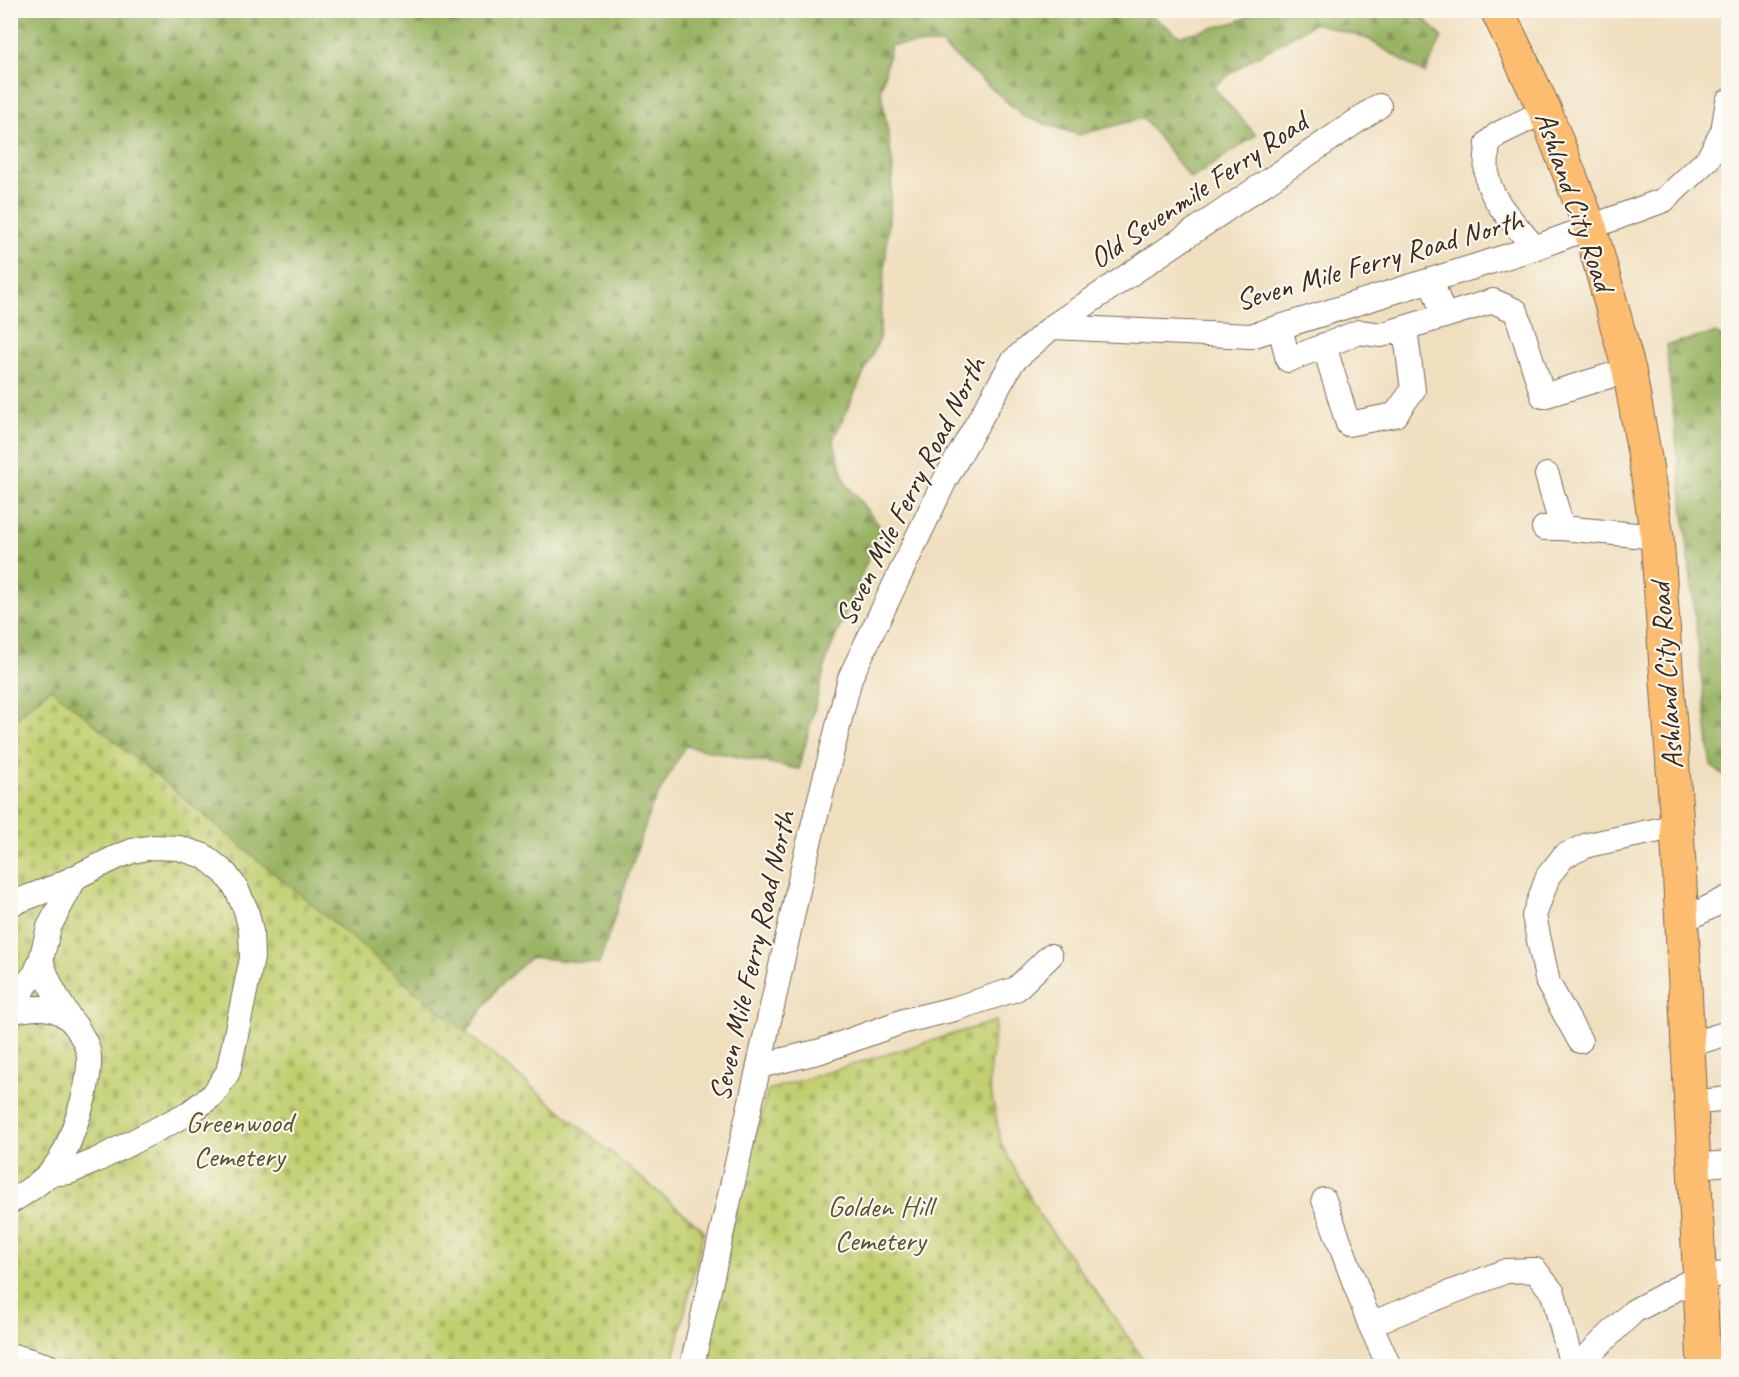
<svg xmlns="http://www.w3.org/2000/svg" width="1739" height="1377" font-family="Caveat,sans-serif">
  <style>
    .forest { fill: url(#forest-firs); stroke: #6a6e40; stroke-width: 1.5 }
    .cemetery { fill: url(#cemetery-stones); stroke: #7e7c47; stroke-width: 1.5 }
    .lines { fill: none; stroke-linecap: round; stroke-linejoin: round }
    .minor-casing { stroke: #7a6956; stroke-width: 26 }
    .highway-casing { stroke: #7a6956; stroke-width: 35 }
    .minor { stroke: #fff; stroke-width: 24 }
    .highway { stroke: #fcbd6f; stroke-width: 33 }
    .labels { text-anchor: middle; stroke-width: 4.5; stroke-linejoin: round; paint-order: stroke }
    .street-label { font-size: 30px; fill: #3b2a1e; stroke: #fbf7ec }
    .park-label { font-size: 30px; fill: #5c5332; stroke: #fbf7ec }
  </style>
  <defs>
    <pattern id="forest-firs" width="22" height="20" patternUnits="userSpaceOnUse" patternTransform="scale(1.5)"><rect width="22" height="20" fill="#98b262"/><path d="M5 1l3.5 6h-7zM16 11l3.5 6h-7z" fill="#7d9150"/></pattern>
    <pattern id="cemetery-stones" width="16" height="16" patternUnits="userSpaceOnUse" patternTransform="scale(1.5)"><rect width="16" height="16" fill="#c1cf70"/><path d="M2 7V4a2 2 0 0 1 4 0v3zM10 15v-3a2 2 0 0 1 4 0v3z" fill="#a7b261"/></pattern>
  </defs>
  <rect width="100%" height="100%" fill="#fbf7ec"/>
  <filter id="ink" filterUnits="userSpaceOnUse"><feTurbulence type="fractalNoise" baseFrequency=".0167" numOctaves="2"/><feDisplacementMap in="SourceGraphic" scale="12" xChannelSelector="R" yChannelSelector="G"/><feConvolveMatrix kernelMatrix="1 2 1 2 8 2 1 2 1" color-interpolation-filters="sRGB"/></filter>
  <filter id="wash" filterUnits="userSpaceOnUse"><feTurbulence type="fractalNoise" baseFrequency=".008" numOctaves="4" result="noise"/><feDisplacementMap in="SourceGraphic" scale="24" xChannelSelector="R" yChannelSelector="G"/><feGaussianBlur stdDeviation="1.35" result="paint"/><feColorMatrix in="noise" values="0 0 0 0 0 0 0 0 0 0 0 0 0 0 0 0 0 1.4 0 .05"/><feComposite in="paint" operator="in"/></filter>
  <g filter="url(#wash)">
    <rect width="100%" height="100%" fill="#f0dfbf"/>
    <g class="forest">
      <polygon points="1143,10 1180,36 1236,22 1259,11 1416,10 1442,37 1425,74 1368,39 1315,23 1244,64 1213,87 1256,135 1191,179 1143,118 1079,135 1025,117 940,44 891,45 881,90 893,167 879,340 833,440 845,482 881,528 828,655 799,769 685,746 651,808 599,964 531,957 499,986 431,1083 11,752 11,11"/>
      <polygon points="1716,333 1728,341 1728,778 1711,766 1666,345"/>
    </g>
    <g class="cemetery">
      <polygon points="51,688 704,1230 672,1366 11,1366 11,722"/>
      <polygon points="996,1021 989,1082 1001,1143 1040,1216 1100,1297 1148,1366 703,1366 738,1192 768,1090"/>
    </g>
  </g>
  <g filter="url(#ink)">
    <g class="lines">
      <defs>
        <g id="minor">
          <path d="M 1534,248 C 1519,226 1496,209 1488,181 C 1485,170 1487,155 1488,143 L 1498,134 L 1545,111"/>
          <polyline points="1431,280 1444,316 1493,301 1516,311 1543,396 1629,370"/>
          <polyline points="1052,327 1251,336 1534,248 1664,200 1708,159 1723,131 1728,101"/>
          <polyline points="1280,327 1288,360 1359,332 1381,335 1444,316"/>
          <polyline points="1324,345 1348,424 1395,415 1413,390 1405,328"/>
          <polyline points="1547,475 1562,528"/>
          <polyline points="1544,528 1562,528 1657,537"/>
          <polyline points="10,904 55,887 115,858 132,851 153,847 179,848 204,856 225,873 236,888 246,910 251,931 252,958 233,1049 228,1072 213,1095 189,1113 95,1161 69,1172 49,1174"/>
          <polyline points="1682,921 1728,898"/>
          <path d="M 41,960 C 47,981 57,999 69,1017"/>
          <polyline points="10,1004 35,974 41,960 49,927 75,878"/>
          <path d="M 10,1012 C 40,1005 66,1004 81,1035 C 85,1041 88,1049 89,1056 C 90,1078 84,1099 77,1119 C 72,1133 68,1149 59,1161 C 48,1179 28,1191 10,1202"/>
          <polyline points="1580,1041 1548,983 1534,916 1548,876 1564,856 1588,845 1677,826"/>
          <polyline points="1688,1045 1728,1033"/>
          <polyline points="759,1066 821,1051 904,1021 954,1009 1016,989 1050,956"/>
          <polyline points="1691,1103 1728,1099"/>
          <polyline points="1695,1166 1728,1163"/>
          <polyline points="1324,1200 1370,1324 1389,1366"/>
          <polyline points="1370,1324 1506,1271 1535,1270 1553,1293 1572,1366"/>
          <polyline points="10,1355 48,1366"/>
          <polyline points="692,1366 804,863 850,678 945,480 1013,361 1052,327 1379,106"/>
          <polyline points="1577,1366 1634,1311 1700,1276 1728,1274"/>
        </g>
        <polyline id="highway" points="1497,10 1545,111 1590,227 1629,370 1645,458 1657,537 1677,826 1704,1366"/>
      </defs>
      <use href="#minor" class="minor-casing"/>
      <use href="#highway" class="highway-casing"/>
      <use href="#minor" class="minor"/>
      <use href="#highway" class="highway"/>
    </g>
  </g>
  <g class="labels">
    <g class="street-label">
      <text transform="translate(1198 190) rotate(-34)" y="10">Old Sevenmile Ferry Road</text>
      <text transform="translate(1575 201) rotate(71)" y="10">Ashland City Road</text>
      <text transform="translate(1379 260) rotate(-16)" y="10">Seven Mile Ferry Road North</text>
      <text transform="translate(910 491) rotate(-63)" y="10">Seven Mile Ferry Road North</text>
      <text transform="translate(1666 676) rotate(-94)" y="10">Ashland City Road</text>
      <text transform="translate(752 956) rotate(-77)" y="10">Seven Mile Ferry Road North</text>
    </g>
    <g class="park-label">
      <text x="239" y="1132">Greenwood<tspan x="239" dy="34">Cemetery</tspan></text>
      <text x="880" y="1216">Golden Hill<tspan x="880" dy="34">Cemetery</tspan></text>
    </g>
  </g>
  <rect width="1739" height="1377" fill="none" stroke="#fbf7ec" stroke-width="36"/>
</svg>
